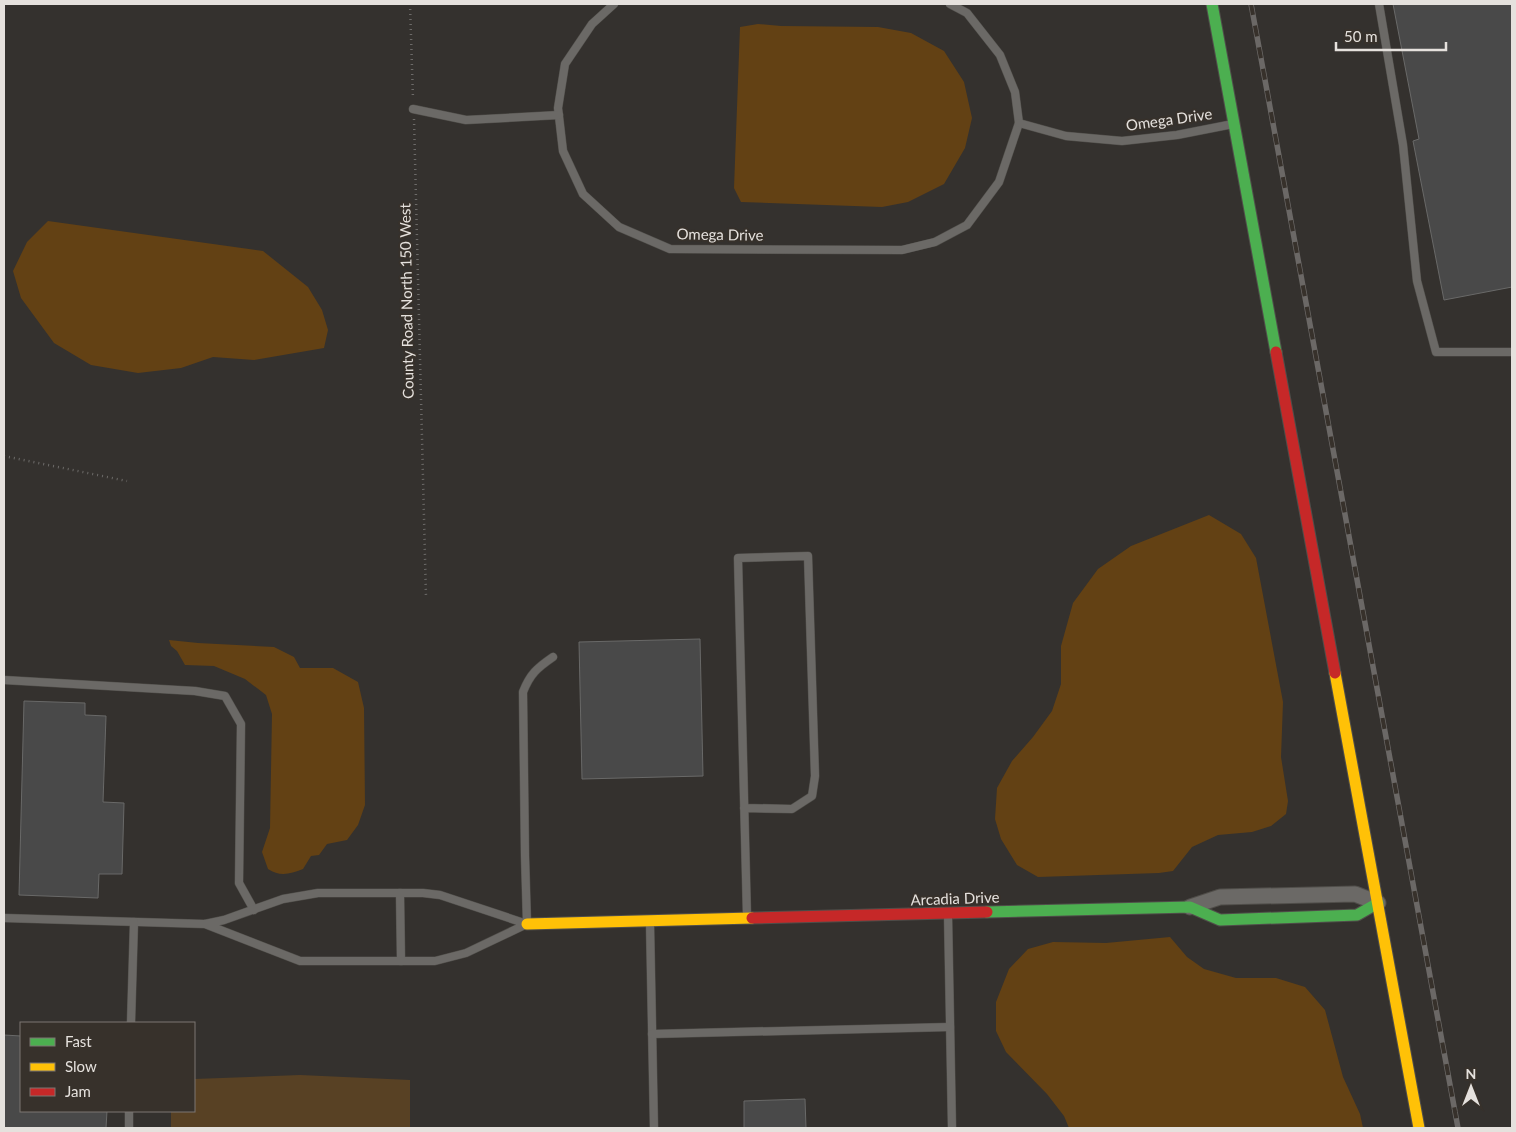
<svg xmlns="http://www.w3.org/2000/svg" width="1516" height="1132" font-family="Lato,sans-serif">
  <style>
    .green { fill: #584124 }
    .water { fill: #634114 }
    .building { fill: #494949; stroke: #696968 }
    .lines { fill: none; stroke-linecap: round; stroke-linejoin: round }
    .lane-casing { stroke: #504e4a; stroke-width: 9 }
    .street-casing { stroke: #504e4a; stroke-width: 17 }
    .fast-casing { stroke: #504e4a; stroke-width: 13 }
    .slow-casing { stroke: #504e4a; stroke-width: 13 }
    .jam-casing { stroke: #504e4a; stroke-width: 13 }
    .path { stroke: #6d6b69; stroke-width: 2.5; stroke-dasharray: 1 4; stroke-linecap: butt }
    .lane { stroke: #6b6966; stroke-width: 8 }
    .street { stroke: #6b6966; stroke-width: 15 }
    .fast { stroke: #4caf50; stroke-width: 11 }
    .slow { stroke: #ffc107; stroke-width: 11 }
    .jam { stroke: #c62828; stroke-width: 11 }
    .rail-casing { stroke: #6b6866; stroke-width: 5.5 }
    .rail { stroke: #37312b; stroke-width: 4; stroke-dasharray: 11; stroke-linecap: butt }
    .labels { text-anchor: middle; stroke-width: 4; stroke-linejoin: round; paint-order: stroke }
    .street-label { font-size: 15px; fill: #e5e1dd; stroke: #37312b }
  </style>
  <rect width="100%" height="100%" fill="#34312e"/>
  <polygon class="green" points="300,1075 410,1080 410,1128 171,1128 171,1111 194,1111 194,1079"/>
  <g class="water">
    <polygon points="758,24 781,26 878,27 911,33 944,51 964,82 972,118 965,148 944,184 908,202 882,207 741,202 734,188 740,27"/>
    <polygon points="48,221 263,251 308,287 322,310 328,330 324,348 254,360 213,357 181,368 138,373 91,365 54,343 21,298 13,271 27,242"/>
    <polygon points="1209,515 1241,534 1256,558 1283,702 1281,757 1288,801 1286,814 1271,826 1252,832 1218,835 1192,847 1173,871 1159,873 1038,877 1017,865 1001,839 995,819 997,788 1012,761 1033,737 1052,711 1061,684 1061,646 1073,603 1098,569 1131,546"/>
    <path d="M 169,640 L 198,643 L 274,647 L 294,657 L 300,668 L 333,668 L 358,682 L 364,708 L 365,805 L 358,825 L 347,840 L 327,844 L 319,855 L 311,856 L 303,869 C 290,874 280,877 268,869 L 262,852 L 270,828 L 272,714 L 266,695 L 245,679 L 214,666 L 185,665 L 177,651 L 171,646 Z"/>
    <polygon points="1170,937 1187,957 1204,969 1236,978 1276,978 1305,987 1325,1010 1343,1077 1360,1114 1363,1128 1069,1128 1064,1116 1047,1094 1006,1052 996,1031 996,1002 1009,969 1028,949 1053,942 1106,943"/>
  </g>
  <g class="building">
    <polygon points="1393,4 1512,4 1512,287 1444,300 1413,141 1419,139"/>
    <polygon points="700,639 703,776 582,779 579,642"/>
    <polygon points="24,701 85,703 85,715 106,716 103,802 124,803 122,874 99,874 98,898 19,895"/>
    <polygon points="4,1035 21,1036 21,1111 107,1111 106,1128 4,1128"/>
    <polygon points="805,1099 806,1128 744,1128 744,1101"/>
  </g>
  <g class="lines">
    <defs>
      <g id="lane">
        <polyline points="614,4 592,24 565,64 558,108 563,151 583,194 619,227 670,249 902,250 935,242 967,225 999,182 1019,123 1015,92 1000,55 967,13 950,4"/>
        <polyline points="1379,4 1403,145 1417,281 1436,352 1512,352"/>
        <polyline points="413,109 466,120 559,115"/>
        <polyline points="1019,123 1066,136 1122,141 1177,135 1233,124"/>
        <polyline points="4,680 195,691 225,696 241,724 239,883 254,910"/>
        <polyline points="744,808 792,809 812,796 815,776 808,556 738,558 747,917"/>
        <polyline points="400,893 401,961"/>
        <polyline points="948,914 952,1128"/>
        <polyline points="4,918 205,924 224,920 283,899 318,893 423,893 440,895 527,924 466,953 435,961 300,961 205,924"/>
        <polyline points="650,923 654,1128"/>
        <path d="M 527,924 L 525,856 L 523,692 C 530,674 537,668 553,657"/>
        <polyline points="131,1023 134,922"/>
        <polyline points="652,1034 950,1027"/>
        <polyline points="129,1128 129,1111"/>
      </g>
      <polyline id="street" points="1190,907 1220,897 1355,894 1378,903"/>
      <g id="fast">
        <polyline points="1212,4 1276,352"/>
        <polyline points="987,912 1190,907 1220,920 1357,915 1378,903"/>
      </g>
      <g id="slow">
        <polyline points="1335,673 1419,1128"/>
        <polyline points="527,924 752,918"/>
      </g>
      <g id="jam">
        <polyline points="1276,352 1335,673"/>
        <polyline points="752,918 987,912"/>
      </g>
    </defs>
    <use href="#lane" class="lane-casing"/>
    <use href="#street" class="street-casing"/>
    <use href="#fast" class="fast-casing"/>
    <use href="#slow" class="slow-casing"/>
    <use href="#jam" class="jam-casing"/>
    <g class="path">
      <polyline points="410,4 413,99"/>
      <polyline points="414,119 426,597"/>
      <polyline points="4,456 127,481"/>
    </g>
    <use href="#lane" class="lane"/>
    <use href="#street" class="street"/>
    <use href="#fast" class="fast"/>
    <use href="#slow" class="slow"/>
    <use href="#jam" class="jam"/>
    <defs>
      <polyline id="rail" points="1251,4 1458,1128"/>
    </defs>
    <use href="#rail" class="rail-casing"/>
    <use href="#rail" class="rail"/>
  </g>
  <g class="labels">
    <g class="street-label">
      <text transform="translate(1169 120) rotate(-8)" y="5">Omega Drive</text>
      <text transform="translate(720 235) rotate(1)" y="5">Omega Drive</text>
      <text transform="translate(407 301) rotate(-91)" y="5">County Road North 150 West</text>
      <text transform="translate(955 899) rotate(-2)" y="5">Arcadia Drive</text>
    </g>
  </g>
  <rect width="1516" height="1132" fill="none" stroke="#e5e1dd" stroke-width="10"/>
  <rect x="20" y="1022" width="175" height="90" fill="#37312b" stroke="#7d7772"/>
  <rect x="30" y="1038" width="25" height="8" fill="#4caf50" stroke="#7d7772"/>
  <text x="65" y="1047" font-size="15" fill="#e5e1dd">Fast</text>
  <rect x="30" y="1063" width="25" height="8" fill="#ffc107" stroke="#7d7772"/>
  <text x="65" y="1072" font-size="15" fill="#e5e1dd">Slow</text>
  <rect x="30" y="1088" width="25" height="8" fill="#c62828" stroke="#7d7772"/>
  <text x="65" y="1097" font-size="15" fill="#e5e1dd">Jam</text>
  <g transform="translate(1471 1087)" stroke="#37312b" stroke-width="4" paint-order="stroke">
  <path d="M0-4L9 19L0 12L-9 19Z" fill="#e5e1dd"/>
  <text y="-8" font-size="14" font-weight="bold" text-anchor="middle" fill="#e5e1dd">N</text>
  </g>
  <path d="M1336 42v8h110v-8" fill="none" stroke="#e5e1dd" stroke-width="2.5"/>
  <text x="1344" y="42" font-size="15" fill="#e5e1dd" stroke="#37312b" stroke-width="4" paint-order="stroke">50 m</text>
</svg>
